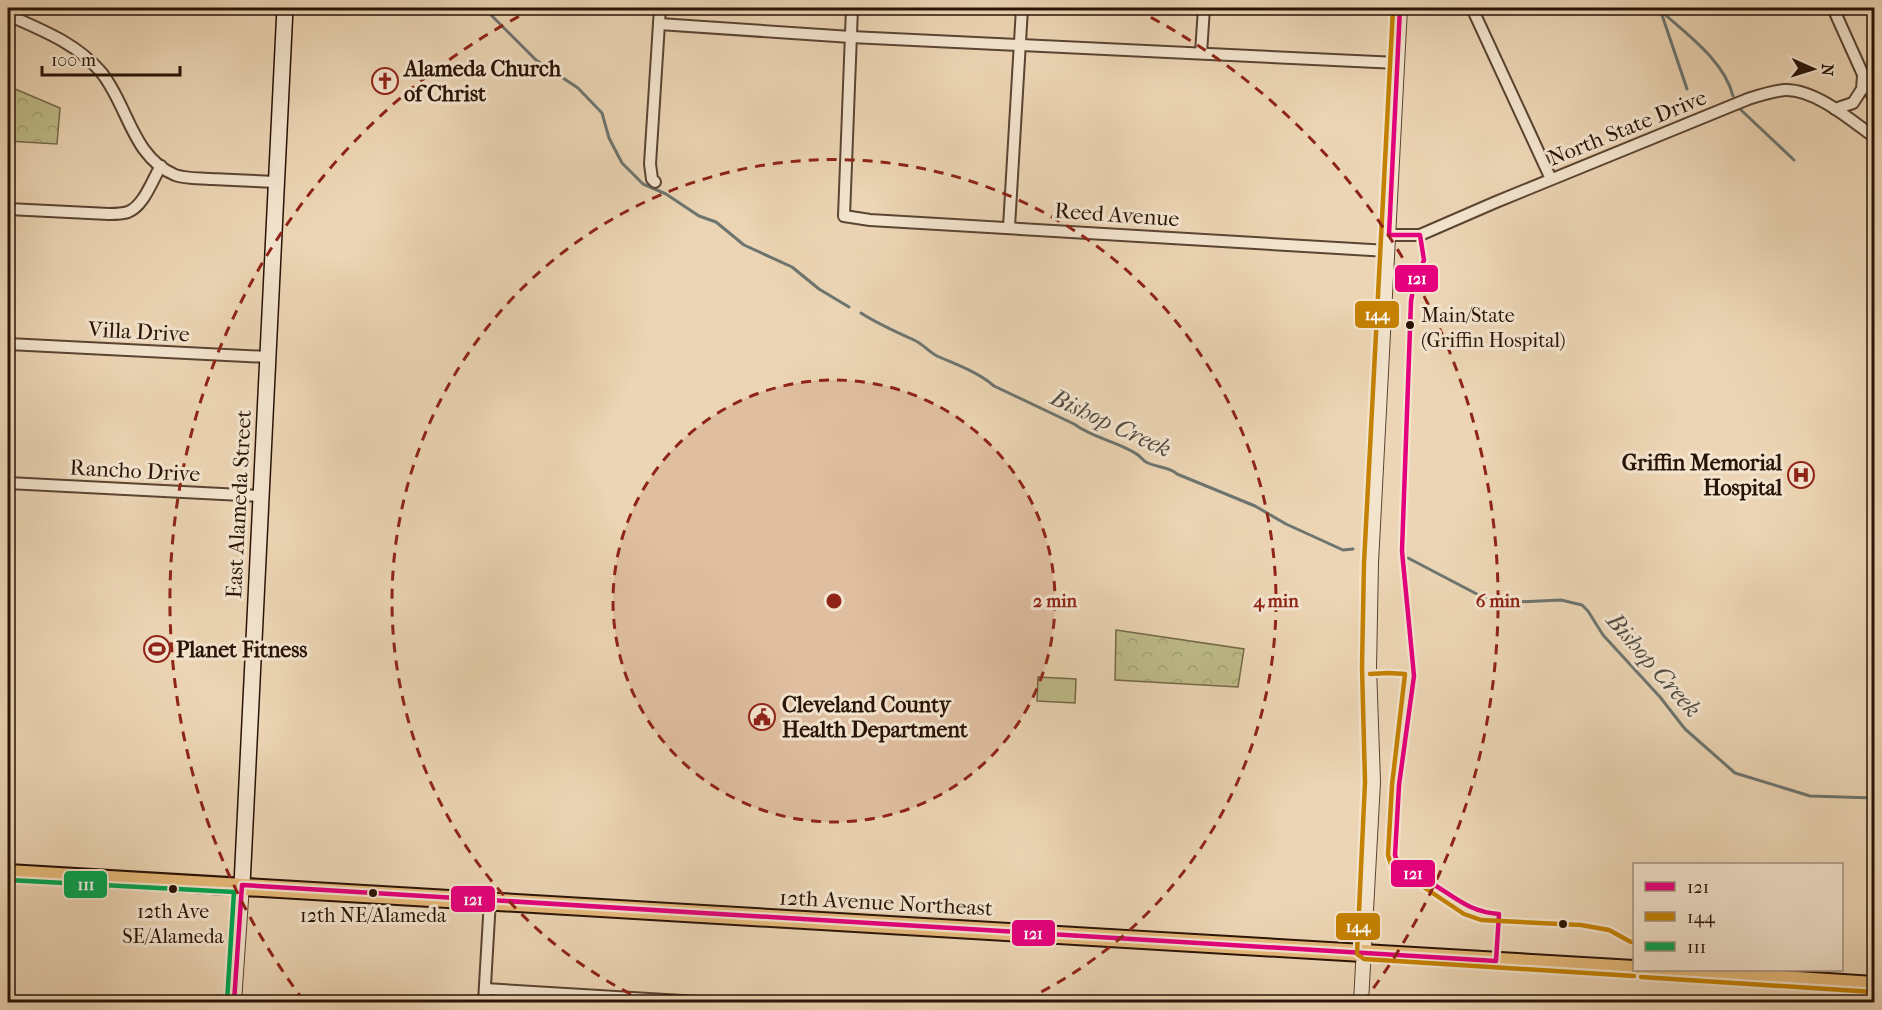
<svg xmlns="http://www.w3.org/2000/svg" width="1882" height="1010" font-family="'IM FELL French Canon',serif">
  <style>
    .forest { fill: url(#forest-crowns); stroke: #746848; stroke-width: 1.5 }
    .garden { fill: #bebc89; stroke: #746848; stroke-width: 1.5 }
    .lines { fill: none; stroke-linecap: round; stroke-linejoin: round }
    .stream { stroke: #6d7570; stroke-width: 3 }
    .minor-casing { stroke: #5a4432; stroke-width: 14 }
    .tertiary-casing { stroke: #5a4432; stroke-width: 16 }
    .secondary-casing { stroke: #291307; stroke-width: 18 }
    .primary-casing { stroke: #291307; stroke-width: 20 }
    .minor { stroke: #f3e4ce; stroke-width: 10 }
    .tertiary { stroke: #f3e4ce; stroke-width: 14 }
    .secondary { stroke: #f3e4ce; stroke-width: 15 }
    .primary { stroke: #e6ba7a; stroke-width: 16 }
    .bus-1-casing { stroke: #f3e4ce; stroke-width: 9 }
    .bus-2-casing { stroke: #f3e4ce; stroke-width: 9 }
    .bus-3-casing { stroke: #f3e4ce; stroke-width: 9 }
    .bus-1 { stroke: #e5007d; stroke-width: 4.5 }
    .bus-2 { stroke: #c48102; stroke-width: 4.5 }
    .bus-3 { stroke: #00a651; stroke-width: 4.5 }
    .ring { fill: none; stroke: #8f2418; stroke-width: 3; stroke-dasharray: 10 8 }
    .bus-dot { fill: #291307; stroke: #f3e4ce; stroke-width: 2 }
    .labels { text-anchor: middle; stroke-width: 6; stroke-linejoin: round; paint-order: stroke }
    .bus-label { font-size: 20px; fill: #291307; stroke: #f3e4ce }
    .poi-label { font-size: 22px; font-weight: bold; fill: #291307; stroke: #f3e4ce; text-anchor: start }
    .street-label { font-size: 22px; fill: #291307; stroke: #f3e4ce }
    .water-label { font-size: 24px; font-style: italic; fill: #514c44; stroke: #f3e4ce }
    .centre { fill: #8f2418; stroke: #f3e4ce; stroke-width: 3 }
    .ring-label { font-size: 18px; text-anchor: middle; font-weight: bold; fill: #8f2418; stroke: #f3e4ce; stroke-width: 6; stroke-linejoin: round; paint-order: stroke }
    .line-badge { stroke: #f3e4ce; stroke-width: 2 }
    .badge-label { font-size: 16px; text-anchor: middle; font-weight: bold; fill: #fff }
  </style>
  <defs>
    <pattern id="forest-crowns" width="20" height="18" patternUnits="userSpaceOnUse" patternTransform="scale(1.5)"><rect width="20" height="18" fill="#bebc89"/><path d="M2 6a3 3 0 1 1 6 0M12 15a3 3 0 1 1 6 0" fill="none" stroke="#a3a175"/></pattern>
  </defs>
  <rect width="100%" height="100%" fill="#ecd5b4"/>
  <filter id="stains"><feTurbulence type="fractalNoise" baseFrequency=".00333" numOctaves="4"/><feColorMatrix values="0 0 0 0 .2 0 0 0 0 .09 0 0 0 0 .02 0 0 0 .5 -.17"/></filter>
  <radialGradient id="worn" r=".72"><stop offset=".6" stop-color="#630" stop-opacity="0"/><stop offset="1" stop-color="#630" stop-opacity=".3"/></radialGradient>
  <g class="forest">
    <polygon points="8,86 60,108 57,144 8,141"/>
    <polygon points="1116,630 1244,649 1238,687 1115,680"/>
  </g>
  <polygon class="garden" points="1038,677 1076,679 1075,703 1037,701"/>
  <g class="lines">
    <g class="stream">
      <polyline points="484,8 536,60 578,88 602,113 609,138 622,163 643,184 666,194 699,216 716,222 744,245 792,267 819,289 849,307"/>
      <path d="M 1660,10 C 1686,34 1724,60 1733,96"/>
      <polyline points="1687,89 1660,9 1681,12 1702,8"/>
      <polyline points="1741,110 1794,160"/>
      <path d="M 861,313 C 878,324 896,332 914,340 C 923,344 929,352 937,356 C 957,365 978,372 994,386 L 1074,424 C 1093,438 1116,441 1135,453 C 1140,455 1142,460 1146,462 C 1157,468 1168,466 1177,474 L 1255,506 L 1286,524 L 1343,550 L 1353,549"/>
      <polyline points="1408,558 1494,603 1561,600 1582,605 1588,611 1603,635 1660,697 1685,729 1735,773 1810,796 1874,798"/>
    </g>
    <defs>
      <g id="minor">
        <polyline points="852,8 844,216 870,220 1388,251"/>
        <polyline points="1472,8 1551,179"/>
        <polyline points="1833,8 1874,99"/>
        <path d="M 8,15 C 42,30 76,43 101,72 C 128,105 132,157 175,175 C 186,179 200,178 212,179 C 233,180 255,181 276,182"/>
        <polyline points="659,24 851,37 1398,63"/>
        <polyline points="1201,53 1204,8"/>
        <polyline points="1835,109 1853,103 1862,89 1863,76"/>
        <polyline points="655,182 652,179 650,164 660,8"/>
        <path d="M 8,209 L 109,214 C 115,214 122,214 128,212 C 144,206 152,180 161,166"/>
        <polyline points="1009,227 1022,8"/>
        <path d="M 1389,235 L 1420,235 L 1496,202 L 1748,99 C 1760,95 1772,91 1785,90 C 1815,89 1851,120 1874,137"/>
        <polyline points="8,344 268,357"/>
        <polyline points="8,483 261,496"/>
        <polyline points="485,989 699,1002"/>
        <polyline points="484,1002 490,900"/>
      </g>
      <g id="tertiary">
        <polyline points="234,1002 242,885"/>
        <polyline points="1361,1002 1373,782 1369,667 1371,563 1400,8"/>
      </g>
      <polyline id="secondary" points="242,885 285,8"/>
      <g id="primary">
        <polyline points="8,873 1634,969"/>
        <polyline points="1641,970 1874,985"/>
      </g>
    </defs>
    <use href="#minor" class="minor-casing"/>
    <use href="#tertiary" class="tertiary-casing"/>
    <use href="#secondary" class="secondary-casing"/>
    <use href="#primary" class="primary-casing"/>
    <use href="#minor" class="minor"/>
    <use href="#tertiary" class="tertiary"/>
    <use href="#secondary" class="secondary"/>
    <use href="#primary" class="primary"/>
    <defs>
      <path id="bus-1" d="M 234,1002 L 242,885 L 1496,961 L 1499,914 C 1468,912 1454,896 1428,881 C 1419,875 1408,873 1399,866 L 1395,855 L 1399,785 L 1414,676 L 1402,551 L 1411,301 L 1414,285 L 1424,260 L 1420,235 L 1389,235 L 1400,8"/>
      <g id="bus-2">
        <polyline points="1393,8 1364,563 1362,667 1365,782 1357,954 1364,959 1634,976"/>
        <polyline points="1370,674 1388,673 1405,674 1392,785 1388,855 1393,871 1402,878 1422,886 1464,914 1481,920 1581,925 1609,930 1631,942"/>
        <polyline points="1641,977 1874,992"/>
      </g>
      <polyline id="bus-3" points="8,880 234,892 227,1001"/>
    </defs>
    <use href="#bus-1" class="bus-1-casing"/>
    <use href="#bus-2" class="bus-2-casing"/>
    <use href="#bus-3" class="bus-3-casing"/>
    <use href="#bus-1" class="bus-1"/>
    <use href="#bus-2" class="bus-2"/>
    <use href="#bus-3" class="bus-3"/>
  </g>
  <circle cx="834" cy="601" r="221" fill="#8f2418" fill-opacity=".12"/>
  <g class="ring">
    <circle cx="834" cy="601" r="221"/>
    <path d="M647 1002A442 442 0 1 1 1021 1002"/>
    <path d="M304 1001A664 664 0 0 1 533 9M1135 9A664 664 0 0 1 1364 1001"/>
  </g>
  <defs>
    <symbol id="church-ring" viewBox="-11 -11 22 22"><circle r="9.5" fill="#f3e4ce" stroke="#8f2418" stroke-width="1.5"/><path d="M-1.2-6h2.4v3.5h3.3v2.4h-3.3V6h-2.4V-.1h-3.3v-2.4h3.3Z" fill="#8f2418"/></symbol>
    <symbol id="hospital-ring" viewBox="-11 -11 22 22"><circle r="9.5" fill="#f3e4ce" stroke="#8f2418" stroke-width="1.5"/><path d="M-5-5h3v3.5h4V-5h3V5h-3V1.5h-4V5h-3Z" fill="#8f2418"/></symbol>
    <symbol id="stadium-ring" viewBox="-11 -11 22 22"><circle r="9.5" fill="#f3e4ce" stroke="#8f2418" stroke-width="1.5"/><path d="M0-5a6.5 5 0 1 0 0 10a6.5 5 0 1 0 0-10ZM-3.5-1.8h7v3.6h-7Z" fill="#8f2418"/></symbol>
    <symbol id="civic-ring" viewBox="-11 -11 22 22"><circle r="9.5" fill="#f3e4ce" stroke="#8f2418" stroke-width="1.5"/><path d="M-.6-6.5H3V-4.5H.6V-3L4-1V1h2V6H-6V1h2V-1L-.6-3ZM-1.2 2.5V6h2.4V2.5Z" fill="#8f2418"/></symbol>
  </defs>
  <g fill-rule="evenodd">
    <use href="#church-ring" x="370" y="66" width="30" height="30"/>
    <use href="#hospital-ring" x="1786" y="460" width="30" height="30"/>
    <use href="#stadium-ring" x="142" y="634" width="30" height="30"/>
    <use href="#civic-ring" x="747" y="702" width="30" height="30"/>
  </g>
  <g class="bus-dot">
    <circle cx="1410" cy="325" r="5"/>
    <circle cx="173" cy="889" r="5"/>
    <circle cx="373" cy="893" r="5"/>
    <circle cx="1563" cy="924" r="5"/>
  </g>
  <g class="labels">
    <g class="bus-label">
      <text x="1421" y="322" text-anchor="start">Main/State<tspan x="1421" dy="25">(Griffin Hospital)</tspan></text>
      <text x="173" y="918">12th Ave<tspan x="173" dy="25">SE/Alameda</tspan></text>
      <text x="373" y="922">12th NE/Alameda</text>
    </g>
    <g class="poi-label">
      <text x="404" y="76">Alameda Church<tspan x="404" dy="25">of Christ</tspan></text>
      <text x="1782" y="470" text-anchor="end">Griffin Memorial<tspan x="1782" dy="25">Hospital</tspan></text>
      <text x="176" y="657">Planet Fitness</text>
      <text x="782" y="712">Cleveland County<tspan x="782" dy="25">Health Department</tspan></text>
    </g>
    <g class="street-label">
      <text transform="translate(1627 127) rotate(-22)" y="8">North State Drive</text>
      <text transform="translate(1117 214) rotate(4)" y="8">Reed Avenue</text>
      <text transform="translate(139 331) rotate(3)" y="8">Villa Drive</text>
      <text transform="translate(135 470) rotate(3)" y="8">Rancho Drive</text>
      <text transform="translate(238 504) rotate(-87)" y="8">East Alameda Street</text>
      <text transform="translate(886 902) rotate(3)" y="8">12th Avenue Northeast</text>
    </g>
    <g class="water-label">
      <text transform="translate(1111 423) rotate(25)" y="8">Bishop Creek</text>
      <text transform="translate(1654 665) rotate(49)" y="8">Bishop Creek</text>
    </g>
  </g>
  <circle cx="834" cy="601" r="9" class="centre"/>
  <g class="ring-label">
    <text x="1055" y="607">2 min</text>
    <text x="1276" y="607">4 min</text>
    <text x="1498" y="607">6 min</text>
  </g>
  <g class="line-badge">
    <rect x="1394" y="264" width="45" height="29" rx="6" fill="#e5007d"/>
    <rect x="1354" y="300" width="46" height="29" rx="6" fill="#c48102"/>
    <rect x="1390" y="859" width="46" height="29" rx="6" fill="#e5007d"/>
    <rect x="63" y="870" width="45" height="29" rx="6" fill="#00a651"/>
    <rect x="450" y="885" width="46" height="28" rx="6" fill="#e5007d"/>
    <rect x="1335" y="912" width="46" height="29" rx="6" fill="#c48102"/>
    <rect x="1011" y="919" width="45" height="28" rx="6" fill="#e5007d"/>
  </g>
  <g class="badge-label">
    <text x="1417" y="284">121</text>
    <text x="1377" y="320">144</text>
    <text x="1413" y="879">121</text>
    <text x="86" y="890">111</text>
    <text x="473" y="905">121</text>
    <text x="1358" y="932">144</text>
    <text x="1033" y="939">121</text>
  </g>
  <rect width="1882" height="1010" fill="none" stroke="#ecd5b4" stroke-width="30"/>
  <rect x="9" y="9" width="1864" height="992" fill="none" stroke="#291307" stroke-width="3"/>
  <rect x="15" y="15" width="1852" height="980" fill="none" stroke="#291307" stroke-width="1.5"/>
  <rect x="1633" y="863" width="210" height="108" fill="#f3e4ce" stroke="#a2907e" stroke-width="1.5"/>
  <rect x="1645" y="882" width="30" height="9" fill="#e5007d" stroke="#a2907e" stroke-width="1.5"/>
  <text x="1687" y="893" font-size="18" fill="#291307">121</text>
  <rect x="1645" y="912" width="30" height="9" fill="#c48102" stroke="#a2907e" stroke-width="1.5"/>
  <text x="1687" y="923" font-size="18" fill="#291307">144</text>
  <rect x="1645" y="942" width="30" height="9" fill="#00a651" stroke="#a2907e" stroke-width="1.5"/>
  <text x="1687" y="953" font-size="18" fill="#291307">111</text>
  <g transform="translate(1813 69) rotate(93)" stroke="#f3e4ce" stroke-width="4.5" paint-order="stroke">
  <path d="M0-4.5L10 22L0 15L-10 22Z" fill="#291307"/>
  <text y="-9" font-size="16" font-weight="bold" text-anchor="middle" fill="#291307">N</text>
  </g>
  <path d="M42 66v9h138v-9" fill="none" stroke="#291307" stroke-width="3"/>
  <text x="51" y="66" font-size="18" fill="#291307" stroke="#f3e4ce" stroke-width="4.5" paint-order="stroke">100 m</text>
  <rect width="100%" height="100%" filter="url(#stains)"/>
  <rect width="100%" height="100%" fill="url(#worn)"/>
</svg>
